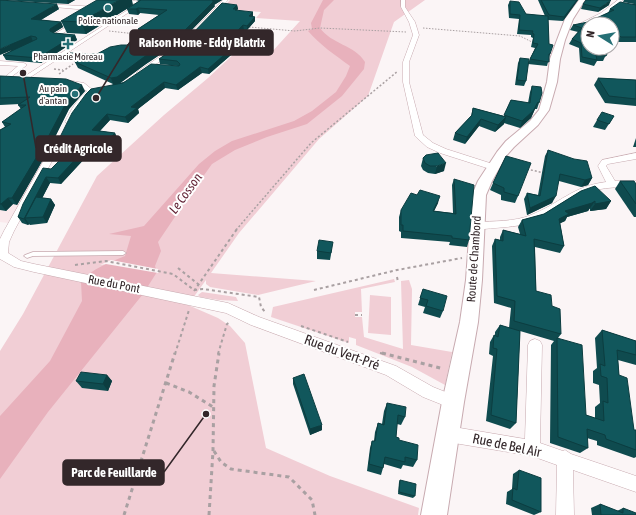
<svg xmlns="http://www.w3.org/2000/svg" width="636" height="515" font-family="'Asap Condensed',sans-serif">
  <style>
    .built { fill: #fae9ec }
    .green { fill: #f1ced5 }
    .water { fill: #e8b1bc }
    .pier { fill: #fbf5f6 }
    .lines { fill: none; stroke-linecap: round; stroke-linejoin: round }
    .service-casing { stroke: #c8aab0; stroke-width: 1.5 }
    .minor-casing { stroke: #c8aab0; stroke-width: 1 }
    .secondary-casing { stroke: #c8aab0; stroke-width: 2 }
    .path-far3 { stroke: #a9a0a2; stroke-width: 1; stroke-dasharray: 1.5 1.5; stroke-linecap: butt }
    .path-far2 { stroke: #a9a0a2; stroke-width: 1.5; stroke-dasharray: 2 2; stroke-linecap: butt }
    .path-far1 { stroke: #a9a0a2; stroke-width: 2; stroke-dasharray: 3 3; stroke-linecap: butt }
    .path { stroke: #a9a0a2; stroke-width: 3; stroke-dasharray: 4 4; stroke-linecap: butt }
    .service { fill: #fff; fill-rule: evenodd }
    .minor { fill: #fff; fill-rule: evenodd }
    .secondary { fill: #fff; fill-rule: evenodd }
    .wall { fill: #0f4b4f }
    .shaded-wall { fill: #0c3d40 }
    .building { fill: #11575c; stroke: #0c3d40 }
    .poi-dot { fill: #267076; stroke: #fff; stroke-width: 1.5 }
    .labels { text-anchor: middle; stroke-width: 4; stroke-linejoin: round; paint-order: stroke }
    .far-poi-label { font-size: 10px; fill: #33272a; stroke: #fff }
    .street-label { font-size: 12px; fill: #33272a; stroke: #fff }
    .water-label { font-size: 13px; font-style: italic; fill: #5e1e31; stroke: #fff }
    .near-street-label { font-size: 14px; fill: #33272a; stroke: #fff }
    .leader { fill: none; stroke: #33272a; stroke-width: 1.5 }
    .callout-dot { fill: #33272a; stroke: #fff; stroke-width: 1.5 }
    .callout { fill: #33272a; stroke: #33272a; stroke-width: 1.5 }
    .callout-label { font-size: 13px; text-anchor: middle; font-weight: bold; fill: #fff }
  </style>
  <rect width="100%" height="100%" fill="#fbf5f6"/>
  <polygon class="built" points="0,176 33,180 8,223 0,222"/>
  <g class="green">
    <polygon points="230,0 425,0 394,22 368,96 319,139 239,233 211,273 316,281 258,295 210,287 206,284 206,280 188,305 218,318 230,326 245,343 266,448 330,476 419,508 418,515 0,515 0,351 23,314 97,176 164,115 208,78 237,51 270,54 300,21 256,18 261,12 222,9"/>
    <polygon points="394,279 395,282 361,289 362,312 355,312 355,317 362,317 364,337 403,349 401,281 409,280 412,289 411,345 452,352 445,385 412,367 356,345 356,339 349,337 349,343 271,317 273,307"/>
    <polygon points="202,292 236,297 238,301 219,300 200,297 198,295"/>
    <polygon points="370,295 391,297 391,335 368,333"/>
  </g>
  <path class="water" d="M 323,0 L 334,0 L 324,10 L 320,28 C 331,44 355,45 365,62 L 364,69 L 342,96 L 307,124 L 267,137 L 235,150 L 212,164 L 187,199 L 158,242 L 161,251 L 155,266 L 157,272 L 143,294 L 48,412 L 0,479 L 0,416 L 50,361 L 82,301 L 81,282 C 92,268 109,263 125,256 L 131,236 L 109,234 L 144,226 L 199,164 L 215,151 L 232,141 L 294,121 L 312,111 L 336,92 L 346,76 L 350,66 C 335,55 320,45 308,31 L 312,29 L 311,23 Z"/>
  <polygon class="pier" points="111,260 158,269 159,272 158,273 106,264 100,265"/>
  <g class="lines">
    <defs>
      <polygon id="service" points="123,251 126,253 123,255 33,256 27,258 24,256 25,255 33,252"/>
      <g id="minor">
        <polygon points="120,0 131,0 143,3 26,80 22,80 22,78 137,4"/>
        <polygon points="223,0 228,0 187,43 141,74 137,74 137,72 183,41"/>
        <polygon points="401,0 405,0 405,7 415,22 419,35 409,62 409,82 423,135 433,143 446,149 496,165 497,167 496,169 490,169 440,153 427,147 415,136 403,82 403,62 413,35 409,22 401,7"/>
        <path d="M 618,0 L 623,0 C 617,7 586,30 577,25 L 601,13 Z"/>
        <polygon points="45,4 99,7 102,9 99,11 43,6"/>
        <polygon points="78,20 81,22 80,23 58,36 53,35"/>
        <polygon points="0,61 24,63 27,65 7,80 4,78 5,77 18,66 0,65"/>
        <path d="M 61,79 L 84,83 L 94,91 L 83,103 L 73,122 L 69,124 L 65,122 C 71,110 77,99 87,91 L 76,85 L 59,82 L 58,81 Z"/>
        <polygon points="57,137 60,137 64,139 14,231 9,242 8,253 21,261 34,264 228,303 259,317 396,366 433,387 458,397 460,402 458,407 453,409 423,397 386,375 251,325 226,313 34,272 14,267 0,259 0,239 4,231"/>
        <path d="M 636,153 L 636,159 L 608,164 L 606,166 L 615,181 L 636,181 L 636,187 C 615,187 595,187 576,197 C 562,205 549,216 534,222 C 515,228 495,227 476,230 L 472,229 L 471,226 L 472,223 L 476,222 C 494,221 514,222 531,215 C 559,204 573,186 606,182 L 598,166 L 602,160 Z"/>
        <polygon points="535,339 540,341 542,345 540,443 563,451 565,450 571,454 636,476 636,492 573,470 574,515 556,515 557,465 532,456 448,442 443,439 440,434 443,429 448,426 525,439 528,345 530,341"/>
      </g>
      <polygon id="secondary" points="579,0 585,0 573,19 565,40 560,59 557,82 549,110 538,125 514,147 506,156 492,181 486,195 482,280 478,322 464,402 447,515 421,515 442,402 460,322 466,280 472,195 478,181 497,152 506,141 530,121 539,110 547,82 550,59 557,40 565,19"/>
    </defs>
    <use href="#service" class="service-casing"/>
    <use href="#minor" class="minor-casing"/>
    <use href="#secondary" class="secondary-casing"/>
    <g class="path-far3">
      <polyline points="249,27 295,31 320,28 406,32"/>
      <polyline points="423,28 520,36 534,43"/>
      <polyline points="109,31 145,35"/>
    </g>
    <g class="path-far2">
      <polyline points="54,69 63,70"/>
      <polyline points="59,74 73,64"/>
      <polyline points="527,169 544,173"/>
      <polyline points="236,230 311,143 398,71"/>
    </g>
    <g class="path-far1">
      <polyline points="75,265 106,261 173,274 194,290 203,289 259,297 261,307 266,313"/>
      <polyline points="178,268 198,284"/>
      <polyline points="397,277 398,282"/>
      <polyline points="314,290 397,270 462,258"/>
      <polyline points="194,291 237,229"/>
      <polyline points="355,315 362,315"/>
      <polyline points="301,326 348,342"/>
      <polyline points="380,353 386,354"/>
      <polyline points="175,354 189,310"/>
      <polyline points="218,354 227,324 230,322"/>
    </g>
    <g class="path">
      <polyline points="382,353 444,369"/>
      <polyline points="166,383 189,392 213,407"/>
      <polyline points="214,451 221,462 231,469 289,477 312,500 315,515"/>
      <polyline points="124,515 175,353"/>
      <polyline points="209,515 213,451 214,386 219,353"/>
    </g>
    <use href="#service" class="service"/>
    <use href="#minor" class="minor"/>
    <use href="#secondary" class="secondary"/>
  </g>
  <g class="wall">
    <polygon points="0,0 75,0 68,4 2,0 59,9 41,20 61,22 63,27 53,33 75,35 77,40 41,63 6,60 3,55 11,51"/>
    <polygon points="136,0 222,0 214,5 215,6 182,40 146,64 120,83 178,66 160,64 159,59 237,5 238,9 236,11 255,17 255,21 247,30 244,30 225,50 231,55 209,74 202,73 178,90 165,88 138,109 139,113 128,123 110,120 100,131 115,133 117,138 100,158 87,156 61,184 50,183 42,198 51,199 55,205 47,223 30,225 29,224 28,225 22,223 18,217 51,169 62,158 56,157 53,151 113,84 78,68 70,53 97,54 127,45 143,35 140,34 138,29 159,15 140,13 138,15 129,14 127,9 139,1"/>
    <polygon points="538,0 578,0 563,21 548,20 549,44 550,54 547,66 528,64 526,81 524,86 515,85 518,63 520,58 528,63 535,48 531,47 533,38 531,37 531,35 517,34 519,19 509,18 508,5 510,1 526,14 545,16"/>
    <polygon points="624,0 636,0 636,42 618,42 614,38 603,61 597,61 594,66 580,62 579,48 569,44 572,39 578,32 570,30 573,25 588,22 608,13 610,9 634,4 623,2"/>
    <polygon points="583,4 609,5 598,12 581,9"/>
    <polygon points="133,5 86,34 67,33 61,21"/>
    <polygon points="0,76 85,91 69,109 49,149 17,205 13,204 6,211 0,210 0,130 5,127 2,122 21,109 18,105 20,104 0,105"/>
    <polygon points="598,78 636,80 636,106 605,103 594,85"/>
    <polygon points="532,86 539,103 537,109 535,109 531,118 520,128 504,123 504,124 495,132 479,126 465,144 453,140 455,133 471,116 473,108 504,116 511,100 528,103 530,92"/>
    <polygon points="614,116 605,130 593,127 597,120"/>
    <polygon points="636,138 636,147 633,147"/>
    <polygon points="548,150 592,178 588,185 581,187 559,181 552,203 527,215 524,199 527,193 538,195 545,156"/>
    <polygon points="506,156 518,196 515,203 501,200 501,195 490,190 493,183"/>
    <polygon points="423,158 444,171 435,174 428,173 423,170 421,166"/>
    <polygon points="454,179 469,240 467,247 449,245 450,242 401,238 401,232 399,231 399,217 401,210 438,203 434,211 453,213 452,185"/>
    <polygon points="620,181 636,184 636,217 634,217 615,189"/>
    <polygon points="581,191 611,201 606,209 590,211 590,208 588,211 567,217 565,221 560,223 564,246 560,253 535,247 536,291 552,306 561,334 558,338 586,415 595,418 595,407 600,403 599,385 593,383 593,371 597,368 595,338 602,330 636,341 636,365 618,360 619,375 634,430 636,430 636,457 634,458 597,445 597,441 587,438 588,448 580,453 550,443 551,345 554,341 520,331 516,423 510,429 486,421 493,356 489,354 490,342 494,335 495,336 495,332 500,325 509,328 511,308 494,303 492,246 495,239 500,240 500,237 503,230 520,234 518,227 522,220 544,214"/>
    <polygon points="332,249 330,260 317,259 317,251"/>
    <polygon points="423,289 443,311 440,318 423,313 425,307 418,305"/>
    <polygon points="107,375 112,381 108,391 82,388 76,381"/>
    <polygon points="293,378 322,430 310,435 293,384"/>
    <polygon points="387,403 405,417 401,425 397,424 396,437 417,460 413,467 403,465 401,469 384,464 383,468 381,475 367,471 370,448 372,441 374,441 375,432 378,423 382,424 384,411"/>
    <polygon points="519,470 541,512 534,515 506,504 507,492 512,489 513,474"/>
    <polygon points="400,480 415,496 413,498 398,494 399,482"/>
    <polygon points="600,504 617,511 623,508 636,515 592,515 591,508"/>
  </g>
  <g class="shaded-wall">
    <polygon points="67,0 75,0 68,4"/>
    <polygon points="119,0 132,0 133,5 86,34 81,22"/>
    <polygon points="213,0 222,0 214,5 215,6 182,40 146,64 119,84 113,84 111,78"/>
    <polygon points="577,0 578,0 563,21 564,17"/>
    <polygon points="611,0 609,5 598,12 600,8"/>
    <polygon points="57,4 59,9 34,24 31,19"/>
    <polygon points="237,5 238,9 236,11 233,9"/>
    <polygon points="138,8 140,13 138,15 136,9"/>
    <polygon points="253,12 253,16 249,16"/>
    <polygon points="255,17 255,21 247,30 247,26"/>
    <polygon points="61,22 63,27 52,34 50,31 50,29"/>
    <polygon points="243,25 244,30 221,54 220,49"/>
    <polygon points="75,35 77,40 41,63 38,58"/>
    <polygon points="31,36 33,42 0,55 0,49"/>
    <polygon points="230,50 231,55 209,74 208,69"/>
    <polygon points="200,67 202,73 178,90 176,85"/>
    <polygon points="164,82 165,88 138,109 139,113 128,123 125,117 131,107"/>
    <polygon points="82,85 85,91 69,109 49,149 17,205 12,198 66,103"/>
    <polygon points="538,102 531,118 520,128 522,121"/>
    <polygon points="107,114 110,120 95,136 92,130"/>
    <polygon points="506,117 504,124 495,132 498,125"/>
    <polygon points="481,119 479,126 465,144 467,137"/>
    <polygon points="115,133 117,138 100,158 97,152"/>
    <polygon points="84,150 87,156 61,184 58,178"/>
    <polygon points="446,163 444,171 435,174 437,166"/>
    <polygon points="46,177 50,183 32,218 25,218 29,224 28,225 24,219"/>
    <polygon points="592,178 588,185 581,187 585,180"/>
    <polygon points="440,196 438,203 431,217 433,211"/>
    <polygon points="556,196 552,203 527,215 530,208"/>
    <polygon points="8,198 13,204 6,211 1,204"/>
    <polygon points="51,199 55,205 47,223 43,217"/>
    <polygon points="595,201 588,211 567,217 565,221 555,226 559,219 565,211"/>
    <polygon points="611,201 606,209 590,211 595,204"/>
    <polygon points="107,375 112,381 108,391 103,384"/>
    <polygon points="322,425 322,430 310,435 310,429"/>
  </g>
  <g class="building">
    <polygon points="0,0 57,4 31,19 61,22 50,29 50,31 54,33 75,35 38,58 3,55 37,39 36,37 31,36 0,49"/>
    <polygon points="97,0 119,0 81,22 61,21"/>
    <polygon points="141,0 213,0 212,1 214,1 181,34 144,57 117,77 111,78 75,62 70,53 97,54 110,47 121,45 127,45 150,30 138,29 167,10 138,8 136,9 127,9"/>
    <polygon points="541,0 577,0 564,17 549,15"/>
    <polygon points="586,0 611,0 600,8 583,4"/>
    <polygon points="510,1 519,2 526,14 548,16 549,44 553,45 550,54 549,54 549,62 530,59 538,44 533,43 534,34 532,33 533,31 519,30 520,15 510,14"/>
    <polygon points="620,2 636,5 636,37 621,37 617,33 612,43 612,24 588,24 588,48 610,48 606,56 596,55 597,60 582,57 581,43 572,39 582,28 573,25 588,22 614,10 610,9"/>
    <polygon points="222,3 237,5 233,9 236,9 235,10 253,12 249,16 255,17 247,26 243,25 220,49 230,50 208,69 200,67 176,85 164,82 131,107 137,108 125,117 107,114 92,130 115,133 97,152 84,150 58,178 46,177 24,219 18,217 23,204 43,168 51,169 67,153 53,151 72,113 86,94 91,89 123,83 151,64 179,66 180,64 177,61 159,59 187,39"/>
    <polygon points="520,58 529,59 526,81 517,80"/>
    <polygon points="0,76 66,79 82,85 66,103 45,143 12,198 8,198 1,204 0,204 0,130 11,124 2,122 26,105 18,105 30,97 0,98"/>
    <polygon points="598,78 636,80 636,99 609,96"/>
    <polygon points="532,86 541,87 542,93 539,103 538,102 533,111 522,121 504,115 511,100 530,103"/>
    <polygon points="473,108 506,117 498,125 481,119 467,137 455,133 472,115"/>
    <polygon points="602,112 614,116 609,124 597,120"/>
    <polygon points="548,150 574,159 587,161 592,178 585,180 560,174 556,196 530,208 527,193 540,196"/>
    <polygon points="438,153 446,163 437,166 430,166 425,163 423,158 426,155"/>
    <polygon points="506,156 531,163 518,196 504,192 504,188 493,183"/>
    <polygon points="454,179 474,185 469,240 452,238 452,236 403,231 403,225 401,225 401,210 411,193 417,195 420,190 440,196 433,211 456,214"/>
    <polygon points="620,181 634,181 636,184 636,204"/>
    <polygon points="595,186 611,201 595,204 595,201 592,203 565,211 569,214 559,219 564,246 534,239 536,291 551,295 552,306 560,309 561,334 514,321 515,301 497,296 495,239 503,241 503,230 526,236 522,220 544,214 581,191"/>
    <polygon points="36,197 51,199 43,217 25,218"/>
    <polygon points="319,240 333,242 331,253 317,251"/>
    <polygon points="423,289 447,296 443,311 426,306 428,300 420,298"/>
    <polygon points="500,325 520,331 516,423 491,415 497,349 493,348 494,335 498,337"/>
    <polygon points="602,330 636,341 636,355 617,350 619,375 627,378 634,430 636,430 636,450 606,439 605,435 587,429 588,448 558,437 557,338 582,345 586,415 604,421 603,401 608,403 607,378 601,376 600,364 605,366"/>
    <polygon points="81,372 107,375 103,384 76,381"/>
    <polygon points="304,374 322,425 310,429 293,378"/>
    <polygon points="387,403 406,407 405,417 398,415 396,437 399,438 399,440 418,445 417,460 405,457 405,462 385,457 383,468 369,464 372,441 375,441 378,423 384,425"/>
    <polygon points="519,470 541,478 541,512 512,500 513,488 517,490"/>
    <polygon points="400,480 416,484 415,496 399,492"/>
    <polygon points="600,504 623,513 623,508 636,513 636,515 601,515"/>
  </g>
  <g class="poi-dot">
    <circle cx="108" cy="8" r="4"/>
    <path d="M66 38h4v4h4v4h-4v4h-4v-4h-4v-4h4z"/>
    <circle cx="75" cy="94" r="4"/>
  </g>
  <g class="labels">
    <g class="far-poi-label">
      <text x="108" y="24">Police nationale</text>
      <text x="68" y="60">Pharmacie Moreau</text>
      <text x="67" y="92" text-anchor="end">Au pain<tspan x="67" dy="12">d'antan</tspan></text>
    </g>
    <g class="street-label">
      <text transform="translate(474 259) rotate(-86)" y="4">Route de Chambord</text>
      <text transform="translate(114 284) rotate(11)" y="4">Rue du Pont</text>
    </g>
    <g class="water-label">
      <text transform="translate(185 193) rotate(-54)" y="5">Le Cosson</text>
    </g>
    <g class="near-street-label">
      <text transform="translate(342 352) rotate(20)" y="5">Rue du Vert-Pré</text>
      <text transform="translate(507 445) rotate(12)" y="5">Rue de Bel Air</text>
    </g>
  </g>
  <path class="leader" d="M96 98L130 42M23 73L36 148M206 414L164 472"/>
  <g class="callout-dot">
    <circle cx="96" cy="98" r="4"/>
    <circle cx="23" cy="73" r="4"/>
    <circle cx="206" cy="414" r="4"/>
  </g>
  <g class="callout">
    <rect x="130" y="30" width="143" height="25" rx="4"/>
    <rect x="36" y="136" width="85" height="25" rx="4"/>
    <rect x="63" y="460" width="101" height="25" rx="4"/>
  </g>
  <g class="callout-label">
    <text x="202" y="47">Raison Home - Eddy Blatrix</text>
    <text x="78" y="153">Crédit Agricole</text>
    <text x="114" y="477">Parc de Feuillarde</text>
  </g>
  <g transform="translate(600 36) rotate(281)"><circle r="19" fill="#ffffff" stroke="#ada9aa"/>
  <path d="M0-3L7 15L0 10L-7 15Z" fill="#267076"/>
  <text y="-6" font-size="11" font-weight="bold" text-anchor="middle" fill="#33272a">N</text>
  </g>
</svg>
